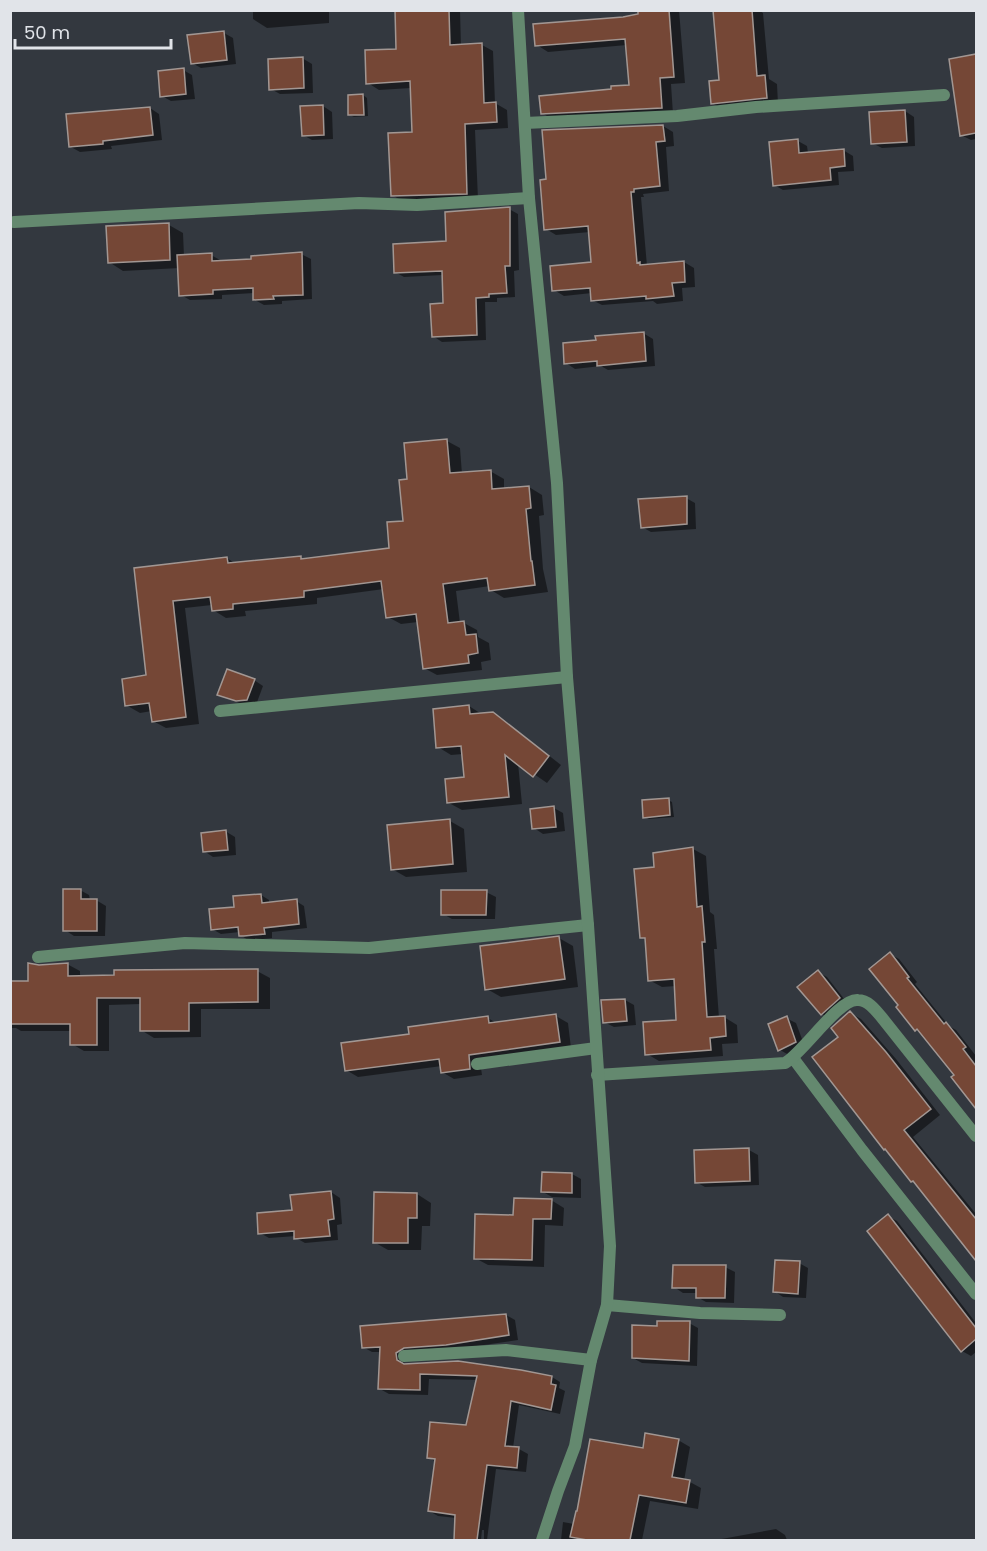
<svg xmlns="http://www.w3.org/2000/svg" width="987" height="1551" font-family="Poppins,sans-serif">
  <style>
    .shadow { fill: #0007 }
    .building { fill: #754736; stroke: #a29793; stroke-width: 1.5 }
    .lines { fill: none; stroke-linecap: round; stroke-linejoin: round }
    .minor { stroke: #64896f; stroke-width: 12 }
    .tertiary { stroke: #64896f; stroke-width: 12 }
  </style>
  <rect width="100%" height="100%" fill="#33383f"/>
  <g class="shadow">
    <polygon points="253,10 329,10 329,23 267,28 253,19"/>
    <polygon points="396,10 460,10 461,46 482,45 493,51 495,103 507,110 508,128 475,130 478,199 404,202 392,195 413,133 411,88 379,90 368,83 398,50"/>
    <polygon points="639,10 679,10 685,83 671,84 673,114 554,120 542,113 630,86 627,45 548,52 537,45 535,26 639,15"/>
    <polygon points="715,10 759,10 763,13 769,79 777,84 778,104 724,110 712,103 720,81"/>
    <polygon points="224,33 233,38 236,64 201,68 192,63"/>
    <polygon points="976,55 976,139 971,140 961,135 951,60"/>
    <polygon points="302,58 312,64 313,93 280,94 271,89"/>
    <polygon points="183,70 192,75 195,99 171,101 162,96"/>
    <polygon points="363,95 367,98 368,116 354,117 350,115 349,96"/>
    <polygon points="323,106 332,112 333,139 312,140 303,135"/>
    <polygon points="150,108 159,114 162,140 111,146 112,149 80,152 71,147"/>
    <polygon points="905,111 914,117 915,146 882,148 872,143"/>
    <polygon points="663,126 673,132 674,146 666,147 669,191 643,194 644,197 641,197 647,266 684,262 694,268 695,287 682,288 683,301 657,304 653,301 602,305 592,300 592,293 564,296 554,290 592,263 590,232 556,235 546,229"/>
    <polygon points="798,141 807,146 808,153 843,150 853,156 854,171 838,172 839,185 783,190 774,185"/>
    <polygon points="509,209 518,214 519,270 514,271 515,297 497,298 497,302 485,302 486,340 442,342 433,336 445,304 443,275 404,277 395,272"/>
    <polygon points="169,225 183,233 184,256 211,255 220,260 220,262 301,254 311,259 312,299 282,301 282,304 264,305 255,300 254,293 222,295 222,299 190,300 181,295 180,268 123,271 109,262"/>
    <polygon points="643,333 653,339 655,366 608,370 601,366 575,369 566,363"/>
    <polygon points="447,441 460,448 462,474 490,471 504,479 504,489 529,487 542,495 544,515 539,516 543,569 548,592 504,598 491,590 490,586 456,591 460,623 464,623 477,630 478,637 489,643 491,660 481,662 482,670 437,675 424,668 418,622 401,624 388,617 384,589 317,598 317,604 245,611 246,616 226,618 213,610 212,605 185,608 199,724 166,728 153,721 152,711 140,713 126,705 148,677 136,570 227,558 236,564 301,558 305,560 391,549 404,522 409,480"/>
    <polygon points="686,498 695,503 696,529 651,532 642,527"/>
    <polygon points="254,680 263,686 256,705 246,706 219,694"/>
    <polygon points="469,706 483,715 492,714 506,722 561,765 547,783 518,763 522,804 462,810 449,803 466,779 463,754 451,755 438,747"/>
    <polygon points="668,800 672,802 674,817 649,819 645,817"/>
    <polygon points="554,808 563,813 565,831 543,834 534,828"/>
    <polygon points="450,821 464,829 467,872 406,877 392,869"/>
    <polygon points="225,831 235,837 236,855 213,857 204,851"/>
    <polygon points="693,849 706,856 710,912 714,915 717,949 714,949 719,1018 724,1017 737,1025 738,1043 722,1044 723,1056 659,1061 647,1054 678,1021 676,986 662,987 649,980 646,940 641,937 656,869"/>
    <polygon points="80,890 89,895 90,900 96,900 106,906 105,936 74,936 65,930"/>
    <polygon points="486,892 496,897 495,919 452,919 443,914"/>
    <polygon points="261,895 269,900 269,904 296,901 304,906 307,928 272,932 272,938 253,940 248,940 240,935 240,932 221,934 212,929 236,908"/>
    <polygon points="559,938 573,946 578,987 501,997 487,989"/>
    <polygon points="890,954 899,959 917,982 915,984 949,1026 956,1030 976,1056 976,1103 971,1100 956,1075 922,1033 916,1029 900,1005"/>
    <polygon points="67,964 80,971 80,977 257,971 270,978 270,1009 201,1009 201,1037 154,1038 141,1030 141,1004 109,1005 109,1051 84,1051 72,1044 72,1031 21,1031 16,1028 10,1028 10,983 30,983 39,967"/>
    <polygon points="818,972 827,977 848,1004 831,1019 822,1014"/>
    <polygon points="625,1000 634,1005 636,1025 614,1027 604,1022"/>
    <polygon points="850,1013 861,1019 896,1059 940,1115 913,1137 976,1214 976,1258 917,1184 912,1181 885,1149 840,1037"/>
    <polygon points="556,1016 568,1023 571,1048 480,1061 482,1075 454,1079 442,1072 442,1066 358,1077 346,1070 488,1018 498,1024"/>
    <polygon points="786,1018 796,1023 805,1047 789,1055 780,1050"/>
    <polygon points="749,1150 758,1155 759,1185 705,1187 696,1182"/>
    <polygon points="572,1174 581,1179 581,1198 552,1197 543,1192"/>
    <polygon points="331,1192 340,1198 342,1224 337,1225 338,1240 305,1243 296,1238 296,1236 269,1238 260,1233 293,1211"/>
    <polygon points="417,1194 431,1203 430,1226 422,1226 421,1250 388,1250 374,1242"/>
    <polygon points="551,1200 564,1208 563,1226 545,1225 544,1267 488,1265 475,1258 515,1216"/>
    <polygon points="888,1216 897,1221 976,1323 976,1352 971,1356 962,1351"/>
    <polygon points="799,1263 808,1268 806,1298 783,1297 774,1291"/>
    <polygon points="725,1267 735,1272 734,1303 706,1302 697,1297 697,1293 683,1293 674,1287"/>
    <polygon points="506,1315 515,1320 518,1340 456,1349 404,1362 405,1366 552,1377 560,1382 559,1388 565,1391 560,1414 519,1405 513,1448 519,1449 528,1454 526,1472 496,1469 487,1540 500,1540 484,1540 484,1530 482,1530 481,1540 455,1540 456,1518 438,1516 429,1511 436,1462 428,1457 467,1427 478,1380 429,1379 428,1395 389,1394 380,1389 381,1352 372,1352 363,1347"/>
    <polygon points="689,1323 698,1328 697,1366 642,1363 633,1358 658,1328"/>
    <polygon points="678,1440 690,1447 684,1481 690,1482 701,1488 698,1509 650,1501 642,1540 561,1540 563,1522 574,1524 644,1450"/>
    <polygon points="776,1529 785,1535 787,1540 716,1540"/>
  </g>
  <g class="building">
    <polygon points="395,10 449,10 450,45 482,43 484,103 496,102 497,122 465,124 467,194 391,196 388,133 412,132 410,81 366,84 365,50 396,49"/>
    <polygon points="638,10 669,10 674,77 660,78 662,108 541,114 539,96 611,89 611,86 629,85 625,39 535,46 533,24 623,17 638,14"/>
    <polygon points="713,10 752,10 757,76 765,75 767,98 711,104 709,81 719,80"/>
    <polygon points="224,31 227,60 191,64 187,35"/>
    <polygon points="976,54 976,133 960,136 949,59"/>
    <polygon points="303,57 304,88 269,90 268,59"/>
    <polygon points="184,68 186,94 160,97 158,71"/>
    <polygon points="363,94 364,115 348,115 348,95"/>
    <polygon points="323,105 324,135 302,136 300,106"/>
    <polygon points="150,107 153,135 103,141 103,144 69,147 66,114"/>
    <polygon points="905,110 907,142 871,144 869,112"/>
    <polygon points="663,125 665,141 656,142 660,186 634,189 634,192 631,192 637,263 640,262 640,265 684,261 685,282 672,283 674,296 646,299 646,296 591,301 590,288 552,291 550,266 591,262 588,226 544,230 540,180 546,179 542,130"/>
    <polygon points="798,139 799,153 844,149 845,166 830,168 831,180 773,186 769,142"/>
    <polygon points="510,207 510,266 505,266 507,293 489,294 489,297 476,298 477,335 432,337 430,304 443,303 442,271 394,273 393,244 446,241 445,212"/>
    <polygon points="169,223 170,260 108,263 106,226"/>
    <polygon points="302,252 303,295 273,296 274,299 253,300 253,288 213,290 213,294 179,296 177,255 212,253 212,261 251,259 251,256"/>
    <polygon points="644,332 646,361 597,366 597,361 564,364 563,343 596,340 595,336"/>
    <polygon points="447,439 450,473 491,470 492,489 529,486 531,508 526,509 531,561 532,561 535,585 489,591 487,578 443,584 448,623 464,621 466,635 476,634 478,653 468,655 469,663 423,669 416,614 386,618 381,581 304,591 304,597 233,604 233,609 212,611 210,597 173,601 186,717 152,722 149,703 125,706 122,679 146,675 134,568 227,557 228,563 301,556 301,559 389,548 387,522 403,521 399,480 407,479 404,443"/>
    <polygon points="687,496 687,524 641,528 638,499"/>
    <polygon points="227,669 255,679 247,700 236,701 217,695"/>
    <polygon points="469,705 470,714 493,712 549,756 533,777 505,755 509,797 447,803 445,779 464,777 461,746 436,748 433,709"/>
    <polygon points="669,798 670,815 643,818 642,800"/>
    <polygon points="554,806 556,827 532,829 530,809"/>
    <polygon points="450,819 453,864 391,870 387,825"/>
    <polygon points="226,830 228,850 203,852 201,833"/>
    <polygon points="693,847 697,907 702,906 705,942 702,942 707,1017 725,1016 726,1036 710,1038 711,1050 645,1055 643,1022 676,1020 674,979 648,981 645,938 640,938 634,869 654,867 653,853"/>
    <polygon points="63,889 81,889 81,899 97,899 97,931 63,931"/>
    <polygon points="441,890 487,890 486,915 441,915"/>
    <polygon points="261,894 262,903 297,899 299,924 264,928 265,934 244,936 239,936 238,927 211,930 209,909 234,907 233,896"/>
    <polygon points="559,936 565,979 485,990 480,946"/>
    <polygon points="890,952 909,977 907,978 944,1024 946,1022 966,1047 963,1049 976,1066 976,1109 951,1077 954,1075 917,1029 915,1031 896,1007 898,1005 869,969"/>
    <polygon points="28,963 39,965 68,963 68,976 114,975 114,970 258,969 258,1002 189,1003 189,1031 140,1031 140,998 97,998 97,1045 70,1045 70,1024 10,1024 10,981 28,981"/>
    <polygon points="818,970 840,998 821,1015 797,987"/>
    <polygon points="625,999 627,1021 603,1023 601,1000"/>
    <polygon points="850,1011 886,1052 931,1109 904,1130 976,1219 976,1261 913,1181 911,1182 885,1149 884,1150 812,1057 838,1037 831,1028"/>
    <polygon points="556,1014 560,1042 469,1055 470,1069 441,1073 439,1059 345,1071 341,1043 409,1034 408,1027 488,1016 489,1023"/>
    <polygon points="787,1016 796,1042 778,1051 768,1024"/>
    <polygon points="749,1148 750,1181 695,1183 694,1150"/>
    <polygon points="542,1172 572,1173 572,1193 541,1192"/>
    <polygon points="331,1191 334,1219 328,1220 330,1236 294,1239 294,1231 258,1234 257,1213 292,1210 290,1195"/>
    <polygon points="374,1192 417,1193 417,1218 408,1218 408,1243 373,1243"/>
    <polygon points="514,1198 552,1199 551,1219 533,1219 532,1260 474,1259 475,1214 513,1215"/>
    <polygon points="888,1214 976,1328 976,1339 961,1352 867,1231"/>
    <polygon points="775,1260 800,1261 798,1294 773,1292"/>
    <polygon points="673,1265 726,1265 725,1298 696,1298 696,1288 672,1288"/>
    <polygon points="506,1314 509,1335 446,1345 404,1348 396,1353 397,1360 404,1364 458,1361 521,1370 552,1376 551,1384 556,1385 551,1410 511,1401 505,1446 519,1447 517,1468 487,1465 477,1540 454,1540 455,1515 428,1511 435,1459 427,1458 430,1422 466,1425 477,1376 420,1374 420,1390 378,1389 380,1347 362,1348 360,1326"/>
    <polygon points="657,1321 690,1321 689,1361 632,1358 632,1325 657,1326"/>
    <polygon points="645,1433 679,1439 672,1477 690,1480 686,1503 639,1495 630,1540 587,1540 570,1537 576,1511 577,1511 590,1439 643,1448"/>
  </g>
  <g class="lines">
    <g class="minor">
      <polyline points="525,123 677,116 756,107 944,95"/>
      <polyline points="14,222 359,203 417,205 529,198"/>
      <polyline points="220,711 567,677"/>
      <polyline points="38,957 185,943 369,948 588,925"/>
      <polyline points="793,1058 862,1150 976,1294"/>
      <polyline points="477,1064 596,1048"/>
      <path d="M 597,1075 L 785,1063 C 804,1052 839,998 858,1000 C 869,1000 877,1012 883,1019 L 976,1136"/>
      <polyline points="607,1305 700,1313 780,1315"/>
      <polyline points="404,1356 506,1350 591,1360"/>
    </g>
    <polyline class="tertiary" points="518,10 529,198 557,483 567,677 588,925 610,1246 607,1305 591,1360 575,1446 558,1491 542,1540"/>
  </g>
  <rect width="987" height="1551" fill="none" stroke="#e1e4e9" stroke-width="24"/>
  <path d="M15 39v9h156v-9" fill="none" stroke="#e1e4e9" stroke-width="3"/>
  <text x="24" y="39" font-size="18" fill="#e1e4e9" stroke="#33383f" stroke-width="4.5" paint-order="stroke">50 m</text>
</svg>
